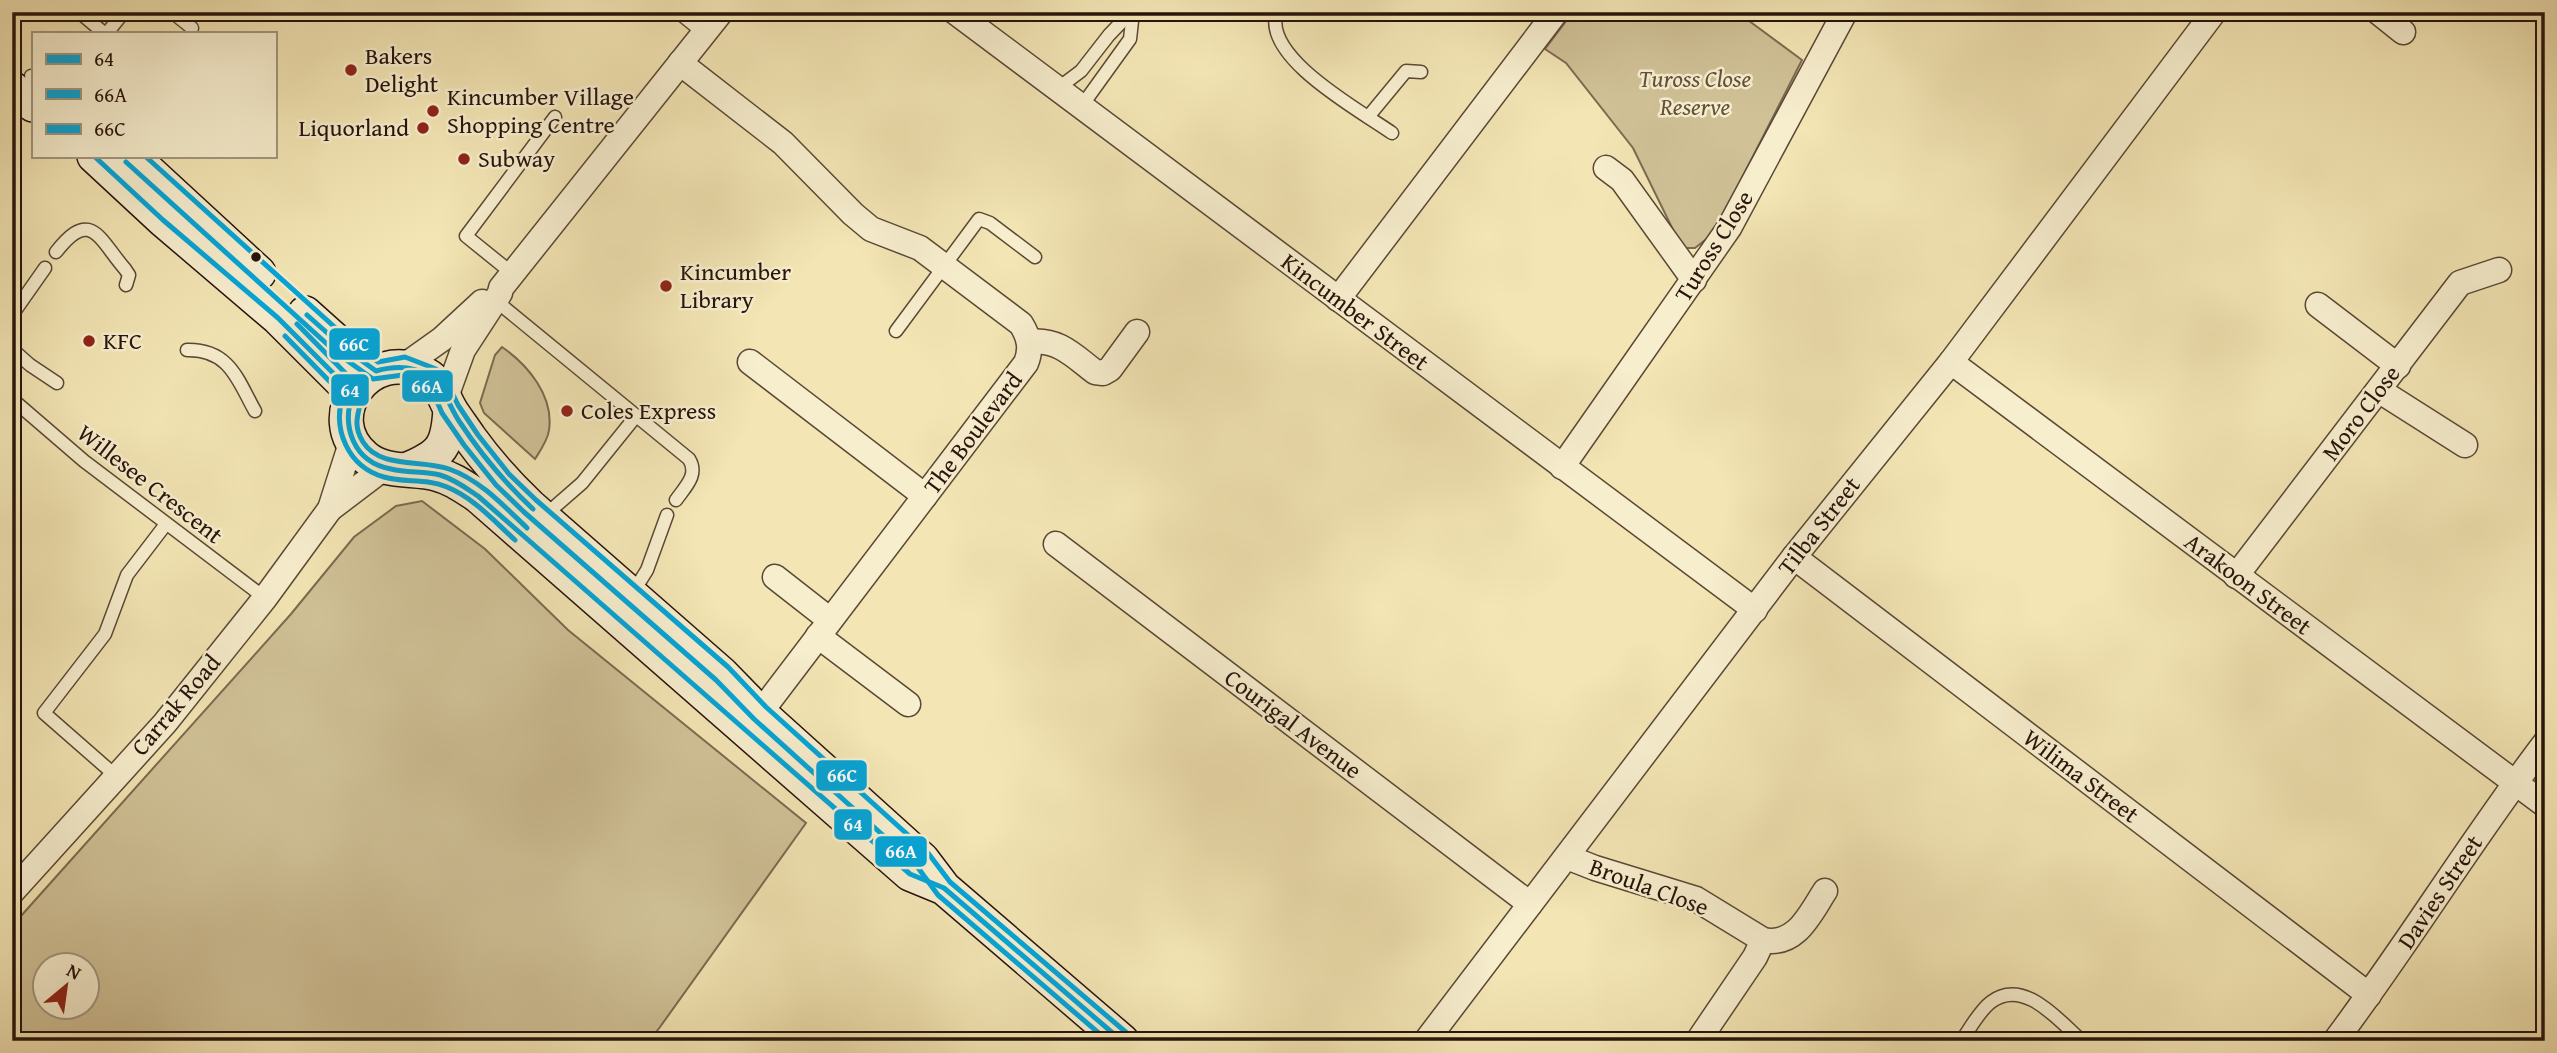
<svg xmlns="http://www.w3.org/2000/svg" width="2557" height="1053" font-family="'Gentium Book Plus',serif">
  <style>
    .green { fill: #d0c197; stroke: #7c6a51; stroke-width: 2; fill-rule: evenodd }
    .lines { fill: none; stroke-linecap: round; stroke-linejoin: round }
    .lane-casing { stroke: #5a4835; stroke-width: 15 }
    .street-casing { stroke: #5a4835; stroke-width: 27 }
    .secondary-casing { stroke: #27130b; stroke-width: 36 }
    .lane { stroke: #f7eece; stroke-width: 12 }
    .street { stroke: #f7eece; stroke-width: 24 }
    .secondary { stroke: #f7eece; stroke-width: 33 }
    .bus-1-casing { stroke: #f7eece; stroke-width: 10 }
    .bus-2-casing { stroke: #f7eece; stroke-width: 10 }
    .bus-3-casing { stroke: #f7eece; stroke-width: 10 }
    .bus-1 { stroke: #04a5d8; stroke-width: 5 }
    .bus-2 { stroke: #04a5d8; stroke-width: 5 }
    .bus-3 { stroke: #04a5d8; stroke-width: 5 }
    .poi-dot { fill: #8f2418; stroke: #f7eece; stroke-width: 2.5 }
    .bus-dot { fill: #27130b; stroke: #f7eece; stroke-width: 2.5 }
    .labels { text-anchor: middle; stroke-width: 5; stroke-linejoin: round; paint-order: stroke }
    .poi-label { font-size: 24px; fill: #27130b; stroke: #f7eece; text-anchor: start }
    .park-label { font-size: 24px; font-style: italic; fill: #62503c; stroke: #f7eece }
    .street-label { font-size: 24px; fill: #27130b; stroke: #f7eece }
    .line-badge { stroke: #f7eece; stroke-width: 2.5 }
    .badge-label { font-size: 19px; text-anchor: middle; font-weight: bold; fill: #fff }
  </style>
  <rect width="100%" height="100%" fill="#f3e5b4"/>
  <filter id="stains"><feTurbulence type="fractalNoise" baseFrequency=".00286" numOctaves="4"/><feColorMatrix values="0 0 0 0 .2 0 0 0 0 .09 0 0 0 0 .02 0 0 0 .5 -.17"/></filter>
  <radialGradient id="worn" r=".72"><stop offset=".6" stop-color="#630" stop-opacity="0"/><stop offset="1" stop-color="#630" stop-opacity=".3"/></radialGradient>
  <g class="green">
    <polygon points="1573,12 1737,12 1802,60 1714,233 1695,248 1682,248 1633,148 1566,63 1545,49"/>
    <path d="M 502,347 C 528,365 554,396 549,430 C 548,440 540,451 535,459 L 484,413 L 480,403 L 495,355 Z"/>
    <path d="M 422,501 L 485,549 L 568,630 L 806,823 L 660,1027 L 649,1041 L 12,1041 L 12,926 L 291,614 L 354,537 L 396,506 ZM 88,965 L 88,1007 L 46,1007 L 46,965 Z"/>
  </g>
  <g class="lines">
    <defs>
      <g id="lane">
        <polyline points="79,12 104,33"/>
        <polyline points="172,12 192,28"/>
        <polyline points="678,12 704,33"/>
        <path d="M 1277,12 C 1261,57 1361,111 1392,133"/>
        <polyline points="107,33 124,12"/>
        <polyline points="31,76 33,76"/>
        <polyline points="1057,89 1081,71 1109,35 1131,12"/>
        <polyline points="1081,107 1130,39 1133,12"/>
        <polyline points="1368,117 1406,71 1421,72"/>
        <path d="M 56,252 C 91,207 99,239 125,269 L 129,275 L 126,285"/>
        <polyline points="513,274 466,236 555,117"/>
        <path d="M 495,300 L 689,459 C 699,475 685,487 676,500"/>
        <polyline points="12,315 45,268"/>
        <polyline points="896,331 979,219 990,223 1035,257"/>
        <polyline points="12,349 30,365 57,383"/>
        <path d="M 187,350 C 230,349 238,381 255,411"/>
        <polyline points="12,399 84,461 265,598"/>
        <polyline points="543,517 582,483 636,416"/>
        <polyline points="632,594 647,570 667,515"/>
        <polyline points="116,776 44,713 105,634 127,575 166,524"/>
        <path d="M 1961,1041 C 1970,1029 1979,1011 1991,1002 C 2024,977 2059,1021 2082,1041"/>
      </g>
      <g id="street">
        <polyline points="955,12 1755,610"/>
        <polyline points="2378,12 2403,32"/>
        <path d="M 680,63 L 783,143 L 853,214 L 871,229 L 920,248 L 1021,324 C 1029,337 1032,348 1026,363 L 760,713"/>
        <polyline points="1606,168 1622,180 1694,280"/>
        <polyline points="1338,299 1556,12"/>
        <polyline points="2318,305 2398,366"/>
        <path d="M 1029,342 C 1058,338 1074,356 1095,372 L 1103,373 L 1110,369 L 1137,332"/>
        <polyline points="750,362 925,496"/>
        <polyline points="1951,362 2545,805"/>
        <polyline points="404,366 442,339 482,302"/>
        <polyline points="2380,391 2465,445"/>
        <polyline points="446,397 463,350 500,293 501,288 721,12"/>
        <polyline points="1562,467 1729,228 1845,12"/>
        <polyline points="330,509 352,440"/>
        <polyline points="1056,544 1530,904"/>
        <polyline points="1794,557 2369,995"/>
        <polyline points="2236,576 2460,283 2499,270"/>
        <polyline points="775,577 830,620"/>
        <polyline points="818,636 908,704"/>
        <path d="M 1567,857 L 1595,868 L 1696,899 L 1763,940 C 1796,947 1810,914 1825,891"/>
        <polyline points="12,892 165,723 265,598 330,509 384,468"/>
        <polyline points="1426,1041 1794,557 1951,362 2214,12"/>
        <polyline points="1698,1041 1755,957 1763,940"/>
        <path d="M 2335,1041 C 2408,944 2471,840 2545,743"/>
      </g>
      <g id="secondary">
        <polyline points="12,88 33,105"/>
        <polyline points="94,156 163,220 278,318 353,393"/>
        <polyline points="132,156 259,273"/>
        <polyline points="305,313 343,347 376,371"/>
        <path d="M 408,469 C 442,455 448,446 450,409"/>
        <path d="M 944,888 L 910,874 L 478,496 C 464,487 452,478 436,474 C 412,468 385,474 365,457 C 317,417 370,344 425,374 C 442,383 443,398 452,412 C 458,421 464,429 470,438 C 488,463 508,485 530,506 L 722,674 L 760,713 L 922,859 L 944,888 L 1122,1041"/>
      </g>
    </defs>
    <use href="#lane" class="lane-casing"/>
    <use href="#street" class="street-casing"/>
    <use href="#secondary" class="secondary-casing"/>
    <use href="#lane" class="lane"/>
    <use href="#street" class="street"/>
    <use href="#secondary" class="secondary"/>
    <defs>
      <g id="bus-1">
        <path d="M 94,156 L 163,220 L 278,318 L 353,393 C 341,426 353,462 391,469 C 407,473 424,471 440,475 C 454,479 466,488 478,496 L 910,874 L 944,888 L 1122,1041"/>
        <path d="M 307,315 L 343,347 L 376,371 C 394,366 412,365 429,376 C 444,386 449,406 459,421 C 480,453 505,483 533,509"/>
      </g>
      <g id="bus-2">
        <polyline points="126,162 338,354 373,379 403,375 425,384 432,390 442,413 464,445 496,485 524,512 716,680 754,719 916,865 938,895 1108,1041"/>
        <path d="M 285,336 L 343,395 C 332,429 348,467 384,477 C 405,483 426,478 447,487 C 474,498 494,521 515,540"/>
      </g>
      <g id="bus-3">
        <polyline points="145,156 349,340 378,362 405,357 436,369 446,380 458,405 478,435 509,474 536,500 728,667 766,707 928,853 950,882 1128,1034"/>
        <path d="M 297,324 L 361,389 C 364,408 349,419 363,442 C 380,469 421,459 449,469 C 480,480 503,505 527,528"/>
      </g>
    </defs>
    <use href="#bus-1" class="bus-1-casing"/>
    <use href="#bus-2" class="bus-2-casing"/>
    <use href="#bus-3" class="bus-3-casing"/>
    <use href="#bus-1" class="bus-1"/>
    <use href="#bus-2" class="bus-2"/>
    <use href="#bus-3" class="bus-3"/>
  </g>
  <g class="poi-dot">
    <circle cx="351" cy="70" r="7"/>
    <circle cx="433" cy="111" r="7"/>
    <circle cx="423" cy="128" r="7"/>
    <circle cx="464" cy="159" r="7"/>
    <circle cx="666" cy="286" r="7"/>
    <circle cx="89" cy="341" r="7"/>
    <circle cx="567" cy="411" r="7"/>
  </g>
  <circle class="bus-dot" cx="256" cy="257" r="6"/>
  <g class="labels">
    <g class="poi-label">
      <text x="365" y="64">Bakers<tspan x="365" dy="28">Delight</tspan></text>
      <text x="447" y="105">Kincumber Village<tspan x="447" dy="28">Shopping Centre</tspan></text>
      <text x="409" y="136" text-anchor="end">Liquorland</text>
      <text x="478" y="167">Subway</text>
      <text x="680" y="280">Kincumber<tspan x="680" dy="28">Library</tspan></text>
      <text x="103" y="349">KFC</text>
      <text x="581" y="419">Coles Express</text>
    </g>
    <g class="park-label">
      <text x="1695" y="87">Tuross Close<tspan x="1695" dy="28">Reserve</tspan></text>
    </g>
    <g class="street-label">
      <text transform="translate(1714 246) rotate(-58)" y="8">Tuross Close</text>
      <text transform="translate(1355 312) rotate(37)" y="8">Kincumber Street</text>
      <text transform="translate(2361 413) rotate(-53)" y="8">Moro Close</text>
      <text transform="translate(973 433) rotate(-53)" y="8">The Boulevard</text>
      <text transform="translate(150 484) rotate(38)" y="8">Willesee Crescent</text>
      <text transform="translate(1819 526) rotate(-52)" y="8">Tilba Street</text>
      <text transform="translate(2248 584) rotate(37)" y="8">Arakoon Street</text>
      <text transform="translate(176 705) rotate(-50)" y="8">Carrak Road</text>
      <text transform="translate(1293 724) rotate(37)" y="8">Courigal Avenue</text>
      <text transform="translate(2081 776) rotate(37)" y="8">Wilima Street</text>
      <text transform="translate(1649 887) rotate(20)" y="8">Broula Close</text>
      <text transform="translate(2440 892) rotate(-56)" y="8">Davies Street</text>
    </g>
  </g>
  <g class="line-badge">
    <rect x="328" y="327" width="53" height="34" rx="7" fill="#04a5d8"/>
    <rect x="401" y="369" width="53" height="34" rx="7" fill="#04a5d8"/>
    <rect x="330" y="373" width="40" height="34" rx="7" fill="#04a5d8"/>
    <rect x="815" y="759" width="53" height="33" rx="7" fill="#04a5d8"/>
    <rect x="833" y="808" width="40" height="33" rx="7" fill="#04a5d8"/>
    <rect x="874" y="835" width="54" height="33" rx="7" fill="#04a5d8"/>
  </g>
  <g class="badge-label">
    <text x="354" y="351">66C</text>
    <text x="427" y="393">66A</text>
    <text x="350" y="397">64</text>
    <text x="842" y="782">66C</text>
    <text x="853" y="831">64</text>
    <text x="901" y="858">66A</text>
  </g>
  <rect width="2557" height="1053" fill="none" stroke="#f3e5b4" stroke-width="42"/>
  <rect x="14" y="14" width="2529" height="1025" fill="none" stroke="#27130b" stroke-width="3.5"/>
  <rect x="21" y="21" width="2515" height="1011" fill="none" stroke="#27130b" stroke-width="2"/>
  <rect x="32" y="32" width="245" height="126" fill="#f7eece" stroke="#a49680" stroke-width="2"/>
  <rect x="46" y="54" width="35" height="10" fill="#04a5d8" stroke="#a49680" stroke-width="2"/>
  <text x="94" y="66" font-size="21" fill="#27130b">64</text>
  <rect x="46" y="89" width="35" height="10" fill="#04a5d8" stroke="#a49680" stroke-width="2"/>
  <text x="94" y="102" font-size="21" fill="#27130b">66A</text>
  <rect x="46" y="124" width="35" height="10" fill="#04a5d8" stroke="#a49680" stroke-width="2"/>
  <text x="94" y="136" font-size="21" fill="#27130b">66C</text>
  <g transform="translate(66 986) rotate(29)"><circle r="33" fill="#f7eece" stroke="#a49680" stroke-width="2"/>
  <path d="M0-5L12 26L0 18L-12 26Z" fill="#8f2418"/>
  <text y="-10" font-size="19" font-weight="bold" text-anchor="middle" fill="#27130b">N</text>
  </g>
  <rect width="100%" height="100%" filter="url(#stains)"/>
  <rect width="100%" height="100%" fill="url(#worn)"/>
</svg>
